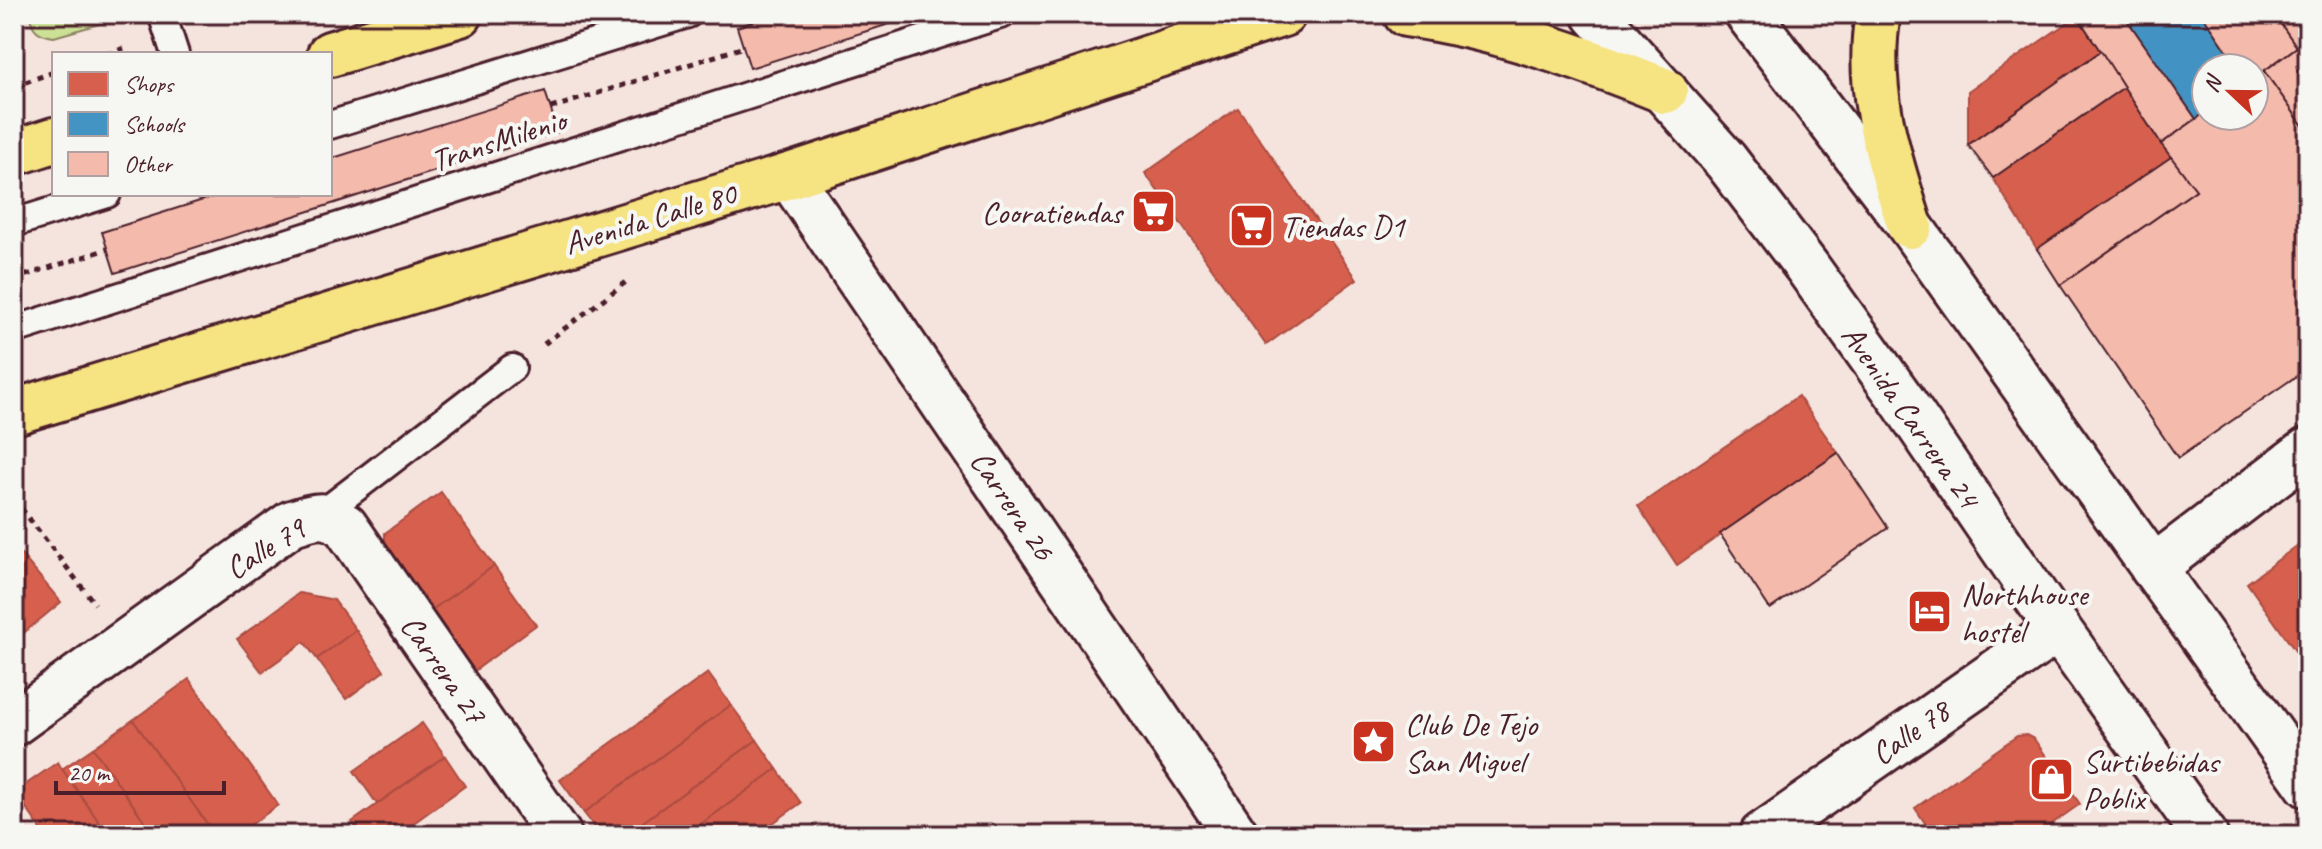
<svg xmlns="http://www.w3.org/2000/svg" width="2322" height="849" font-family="Caveat,sans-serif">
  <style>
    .green { fill: #cce196; stroke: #8b8060; stroke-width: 2 }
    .shops { fill: #d6604d; stroke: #ac4c43; stroke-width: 2 }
    .schools { fill: #4393c3; stroke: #457095; stroke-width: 2 }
    .building { fill: #f4bbac; stroke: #4a1f2b; stroke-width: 2 }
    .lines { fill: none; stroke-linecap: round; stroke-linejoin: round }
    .service-casing { stroke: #4a1f2b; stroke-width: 32 }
    .minor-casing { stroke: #4a1f2b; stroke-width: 50 }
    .secondary-casing { stroke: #4a1f2b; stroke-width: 50 }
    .trunk-casing { stroke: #4a1f2b; stroke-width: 50 }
    .path { stroke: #4a1f2b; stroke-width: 5; stroke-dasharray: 6 6; stroke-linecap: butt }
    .service { stroke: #f6f6f2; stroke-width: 26 }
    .minor { stroke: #f6f6f2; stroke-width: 44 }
    .secondary { stroke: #f6f6f2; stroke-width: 44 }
    .trunk { stroke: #f6e381; stroke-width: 44 }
    .labels { text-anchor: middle; stroke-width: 8; stroke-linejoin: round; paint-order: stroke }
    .street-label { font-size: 32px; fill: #4a1f2b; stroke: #f6f6f2 }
    .poi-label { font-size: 32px; fill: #4a1f2b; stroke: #f6f6f2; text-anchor: start }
  </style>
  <rect width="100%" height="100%" fill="#f5e4dd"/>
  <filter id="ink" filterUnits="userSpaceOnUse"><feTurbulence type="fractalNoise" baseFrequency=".0125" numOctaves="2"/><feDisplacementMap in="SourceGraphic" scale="16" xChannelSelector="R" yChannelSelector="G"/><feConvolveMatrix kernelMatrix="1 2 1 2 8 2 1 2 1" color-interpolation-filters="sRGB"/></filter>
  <g filter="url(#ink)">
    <path class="green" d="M 30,14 L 134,14 L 54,37 C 39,35 31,30 30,14 Z"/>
    <g class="shops">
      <polygon points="2077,16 2101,51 1968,145 1968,91"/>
      <polygon points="2124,87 2171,157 2037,249 1993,178"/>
      <polygon points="1238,108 1357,279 1266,345 1145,173"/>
      <polygon points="1798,396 1838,453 1677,565 1638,506"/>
      <polygon points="441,492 494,566 429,612 385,549 385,533"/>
      <polygon points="2306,539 2308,541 2308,669 2247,583"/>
      <polygon points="14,546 61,602 20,636 14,631"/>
      <polygon points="494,566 536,625 473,672 429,612"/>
      <polygon points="299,593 334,600 356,630 317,659 304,642 262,672 237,639"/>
      <polygon points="356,630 384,671 346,699 317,659"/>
      <polygon points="708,673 731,705 584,813 560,780"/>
      <polygon points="189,679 278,805 237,835 215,835 133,720"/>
      <polygon points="731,705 757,740 625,835 600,835 584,813"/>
      <polygon points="133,720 215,835 154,835 93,748"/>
      <polygon points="422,723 445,756 377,804 354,771"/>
      <polygon points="2026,735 2034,739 2080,804 2036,835 1933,835 1915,808 2017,736"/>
      <polygon points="757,740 777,769 686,835 625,835"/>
      <polygon points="93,748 154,835 108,835 62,769"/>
      <polygon points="445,756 465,786 397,835 361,835 352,822"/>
      <polygon points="58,762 62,769 108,835 45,835 15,792"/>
      <polygon points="777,769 801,803 756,835 686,835"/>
    </g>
    <polygon class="schools" points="2123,14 2202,14 2239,68 2206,68 2206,112 2196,119"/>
    <g class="building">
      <polygon points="777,14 921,14 750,68 737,27"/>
      <polygon points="2076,14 2123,14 2196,119 2161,144"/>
      <polygon points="2202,14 2274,14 2297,47 2254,78 2254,68 2239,68"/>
      <polygon points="2274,14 2308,14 2308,63 2297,47"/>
      <polygon points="2297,47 2308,63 2308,133 2264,71"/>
      <polygon points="2101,51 2124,87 1993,178 1968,145"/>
      <polygon points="2264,71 2308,133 2308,368 2178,458 2060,285 2196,190 2161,144 2206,112 2206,116 2254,116 2254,78"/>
      <polygon points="545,91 558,132 115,273 102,232 222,194 330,194 330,159"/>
      <polygon points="2171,157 2196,190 2060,285 2037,249"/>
      <polygon points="1838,453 1888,528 1770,609 1720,534"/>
    </g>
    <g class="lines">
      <defs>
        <g id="service">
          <polyline points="162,14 175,54"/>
          <polyline points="330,125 688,14"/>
          <polyline points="14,223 107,194"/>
          <polyline points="14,330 1003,14"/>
          <polyline points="319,516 512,368"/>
        </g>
        <g id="minor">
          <polyline points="789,176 1236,835"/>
          <polyline points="2153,568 2308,450"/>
          <path d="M 14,723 L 292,523 C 314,516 325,511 345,526 L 559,835"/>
          <polyline points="1762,835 2058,629"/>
        </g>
        <g id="secondary">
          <polyline points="1595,14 1726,161 1807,267 1902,400 2058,629 2205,835"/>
          <polyline points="1748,14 1910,226 2308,785"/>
        </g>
        <g id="trunk">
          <path d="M 1406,14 C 1496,27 1581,57 1665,91"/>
          <path d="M 1878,14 C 1865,87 1888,157 1910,226"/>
          <polyline points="330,54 460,14"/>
          <polyline points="14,153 54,140"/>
          <polyline points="14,412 789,176 1283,14"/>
        </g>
      </defs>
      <use href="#service" class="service-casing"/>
      <use href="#minor" class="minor-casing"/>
      <use href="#secondary" class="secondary-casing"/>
      <use href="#trunk" class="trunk-casing"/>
      <g class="path">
        <polyline points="206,20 224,14"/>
        <polyline points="107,54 128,47"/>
        <polyline points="14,86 54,72"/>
        <polyline points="551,108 744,47"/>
        <polyline points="14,279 108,249"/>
        <polyline points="544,344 626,282"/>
        <polyline points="14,499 95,604"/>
      </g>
      <use href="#service" class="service"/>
      <use href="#minor" class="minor"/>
      <use href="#secondary" class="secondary"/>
      <use href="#trunk" class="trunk"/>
    </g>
  </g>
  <defs>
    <symbol id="supermarket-square" viewBox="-11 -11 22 22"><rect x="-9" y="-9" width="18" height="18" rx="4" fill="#c8321e" stroke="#f6f6f2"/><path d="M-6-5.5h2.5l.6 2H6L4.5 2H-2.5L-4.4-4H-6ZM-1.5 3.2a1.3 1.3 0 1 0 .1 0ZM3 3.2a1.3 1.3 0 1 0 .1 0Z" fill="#fff"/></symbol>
    <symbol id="hotel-square" viewBox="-11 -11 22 22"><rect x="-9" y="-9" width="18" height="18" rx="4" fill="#c8321e" stroke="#f6f6f2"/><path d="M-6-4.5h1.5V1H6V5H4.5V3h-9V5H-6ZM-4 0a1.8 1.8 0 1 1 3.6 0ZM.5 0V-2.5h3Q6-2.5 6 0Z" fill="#fff"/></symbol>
    <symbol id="sight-square" viewBox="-11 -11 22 22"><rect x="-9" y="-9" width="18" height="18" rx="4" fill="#c8321e" stroke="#f6f6f2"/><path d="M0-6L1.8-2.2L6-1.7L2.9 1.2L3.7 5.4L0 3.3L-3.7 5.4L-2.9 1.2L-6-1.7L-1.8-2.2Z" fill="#fff"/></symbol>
    <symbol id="shop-square" viewBox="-11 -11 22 22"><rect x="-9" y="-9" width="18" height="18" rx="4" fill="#c8321e" stroke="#f6f6f2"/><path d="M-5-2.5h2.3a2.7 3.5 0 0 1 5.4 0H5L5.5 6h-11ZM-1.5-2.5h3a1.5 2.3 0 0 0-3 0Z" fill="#fff"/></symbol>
  </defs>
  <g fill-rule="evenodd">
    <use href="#supermarket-square" x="1128" y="186" width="51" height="51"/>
    <use href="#supermarket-square" x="1226" y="200" width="51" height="51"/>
    <use href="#hotel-square" x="1904" y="586" width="51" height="51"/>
    <use href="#sight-square" x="1348" y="716" width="51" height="51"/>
    <use href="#shop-square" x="2026" y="754" width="51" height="51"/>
  </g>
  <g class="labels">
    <g class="street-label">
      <text transform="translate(498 140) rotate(-18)" y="11">TransMilenio</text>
      <text transform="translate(650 218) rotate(-17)" y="11">Avenida Calle 80</text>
      <text transform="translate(1911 416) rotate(55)" y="11">Avenida Carrera 24</text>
      <text transform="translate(1013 505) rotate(56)" y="11">Carrera 26</text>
      <text transform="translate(265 548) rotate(-32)" y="11">Calle 79</text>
      <text transform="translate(444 669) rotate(55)" y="11">Carrera 27</text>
      <text transform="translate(1910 732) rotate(-35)" y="11">Calle 78</text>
    </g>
    <g class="poi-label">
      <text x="1122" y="223" text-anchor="end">Cooratiendas</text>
      <text x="1282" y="237">Tiendas D1</text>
      <text x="1961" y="605">Northhouse<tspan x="1961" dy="37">hostel</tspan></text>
      <text x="1405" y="735">Club De Tejo<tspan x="1405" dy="37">San Miguel</tspan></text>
      <text x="2083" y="772">Surtibebidas<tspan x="2083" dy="37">Poblix</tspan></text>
    </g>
  </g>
  <rect width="2322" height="849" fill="none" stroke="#f6f6f2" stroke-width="48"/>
  <rect x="24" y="24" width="2274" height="801" fill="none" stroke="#4a1f2b" stroke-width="3" filter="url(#ink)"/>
  <rect x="52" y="52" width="280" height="144" fill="#f6f6f2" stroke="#b1a0a2" stroke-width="2"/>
  <rect x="68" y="72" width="40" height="24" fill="#d6604d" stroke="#b1a0a2" stroke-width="2"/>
  <text x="124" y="92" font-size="24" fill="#4a1f2b">Shops</text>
  <rect x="68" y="112" width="40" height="24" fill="#4393c3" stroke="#b1a0a2" stroke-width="2"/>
  <text x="124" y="132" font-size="24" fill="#4a1f2b">Schools</text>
  <rect x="68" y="152" width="40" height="24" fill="#f4bbac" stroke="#b1a0a2" stroke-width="2"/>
  <text x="124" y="172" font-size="24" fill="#4a1f2b">Other</text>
  <g transform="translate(2230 92) rotate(292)"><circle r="38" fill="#f6f6f2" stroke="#b1a0a2" stroke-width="2"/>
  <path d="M0-6L14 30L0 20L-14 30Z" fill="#c8321e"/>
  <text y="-12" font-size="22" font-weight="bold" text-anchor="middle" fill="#4a1f2b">N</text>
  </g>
  <path d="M56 781v12h168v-12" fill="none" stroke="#4a1f2b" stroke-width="4"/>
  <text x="68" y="781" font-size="24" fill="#4a1f2b" stroke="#f6f6f2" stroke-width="6" paint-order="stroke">20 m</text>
</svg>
